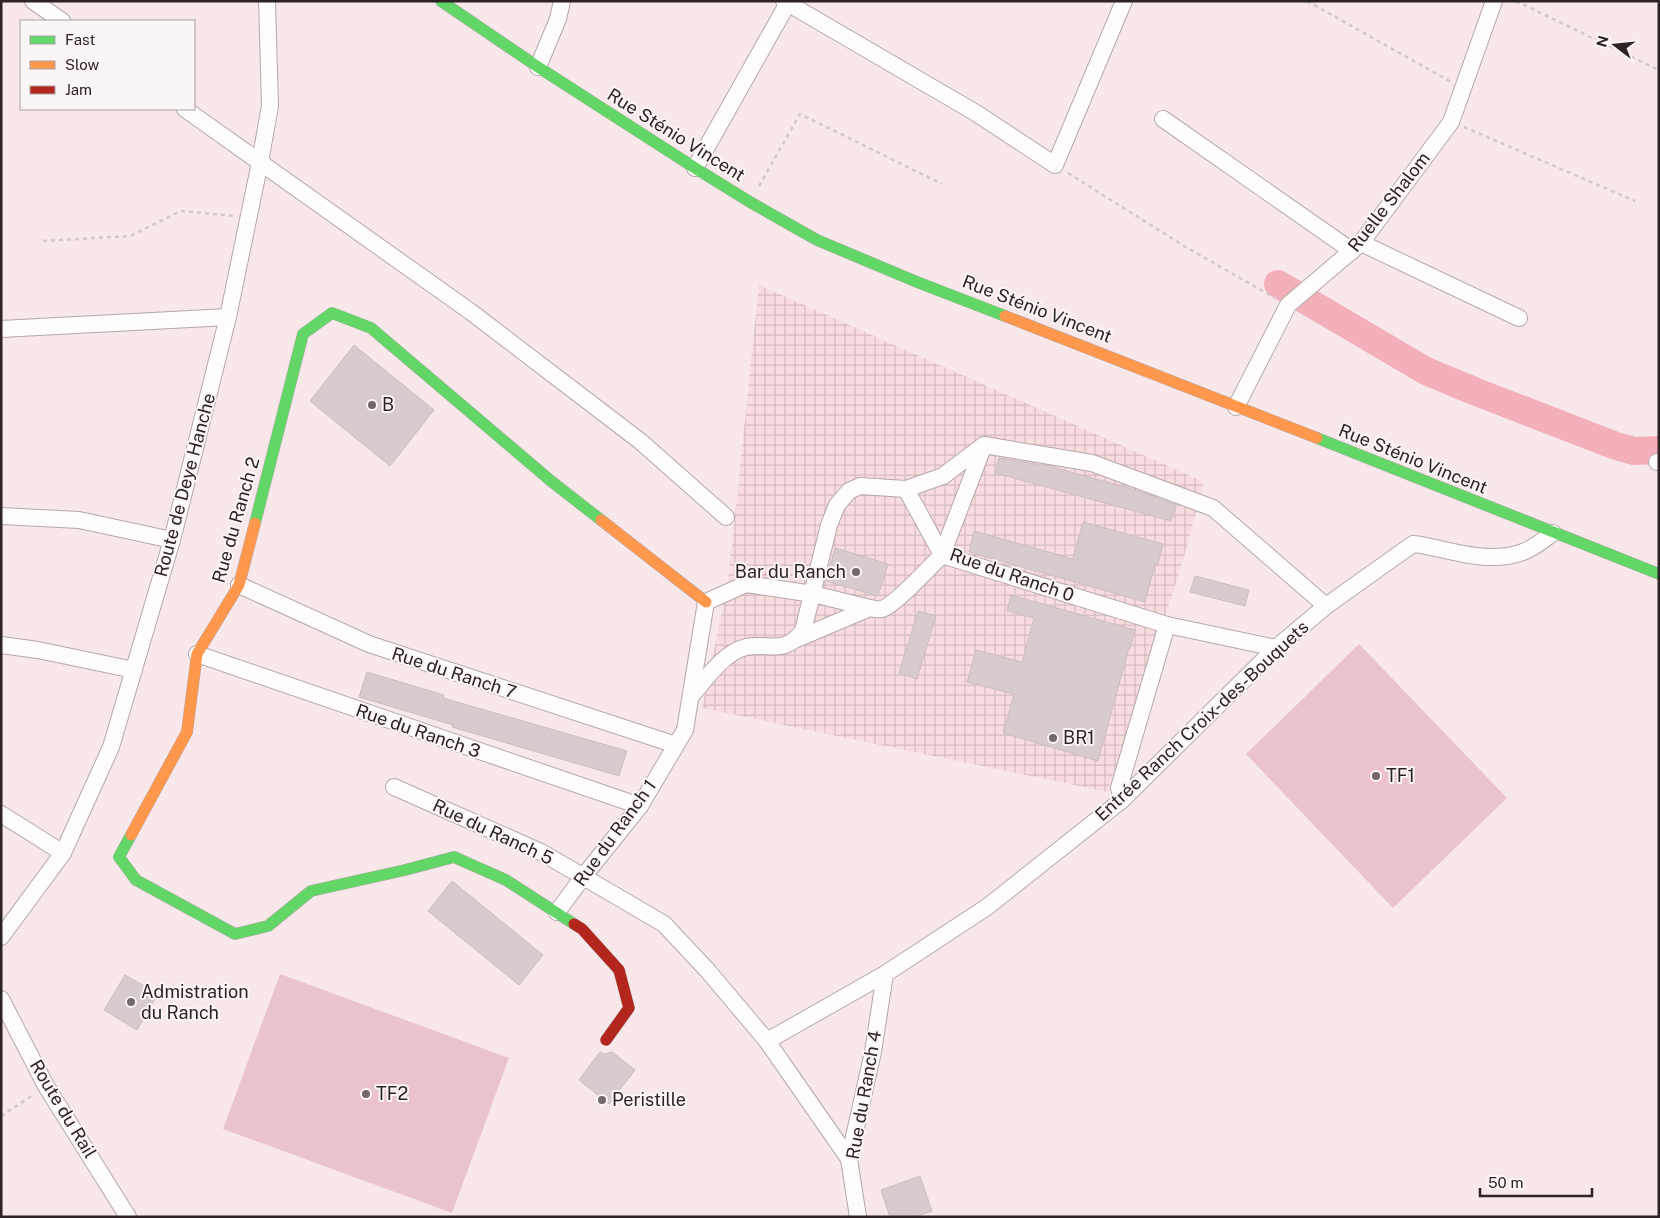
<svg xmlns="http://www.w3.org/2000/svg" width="1660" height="1218" font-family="'Public Sans',sans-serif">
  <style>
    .industrial { fill: url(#industrial-grid) }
    .grass { fill: #eac4ca }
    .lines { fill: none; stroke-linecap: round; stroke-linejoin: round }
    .river { stroke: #f3b0ba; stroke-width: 28 }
    .building { fill: #d8cbcd; stroke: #cabebf }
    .street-casing { stroke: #b5a8aa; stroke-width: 18 }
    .fast-casing { stroke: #b5a8aa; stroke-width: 12 }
    .slow-casing { stroke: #b5a8aa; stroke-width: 12 }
    .jam-casing { stroke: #b5a8aa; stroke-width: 12 }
    .path { stroke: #d0c9cb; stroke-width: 2.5; stroke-dasharray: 4 4; stroke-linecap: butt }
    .street { stroke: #fefcfc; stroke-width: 16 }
    .fast { stroke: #63d668; stroke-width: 11 }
    .slow { stroke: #ff974d; stroke-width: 11 }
    .jam { stroke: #b3261e; stroke-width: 11 }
    .poi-dot { fill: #746769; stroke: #fbf5f5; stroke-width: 2 }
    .labels { text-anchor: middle; stroke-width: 4; stroke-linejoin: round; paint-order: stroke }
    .street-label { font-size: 18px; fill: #2d2224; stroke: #fbf5f5 }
    .poi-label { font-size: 18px; fill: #2d2224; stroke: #fbf5f5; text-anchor: start }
  </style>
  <defs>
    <pattern id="industrial-grid" width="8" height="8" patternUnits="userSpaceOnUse" patternTransform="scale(1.25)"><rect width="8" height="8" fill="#f9dce0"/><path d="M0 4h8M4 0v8" fill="none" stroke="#d6bcc0"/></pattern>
  </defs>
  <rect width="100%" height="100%" fill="#f8e8ea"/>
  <polygon class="industrial" points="759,285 1204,482 1182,564 1108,792 702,708 728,582"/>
  <g class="grass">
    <polygon points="1359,644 1507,798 1393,908 1246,754"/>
    <polygon points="280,974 509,1058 452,1213 223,1129"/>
  </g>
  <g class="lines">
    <polyline class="river" points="1278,284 1426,371 1474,391 1616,446 1634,451 1659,450"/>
  </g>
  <g class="building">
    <polygon points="354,345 434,410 390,466 310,401"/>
    <polygon points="999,458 1049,466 1136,490 1176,505 1171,521 995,473"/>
    <polygon points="1083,522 1163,544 1158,564 1155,564 1145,602 969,552 974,531 1073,559"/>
    <polygon points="835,548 888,564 878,596 826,581"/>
    <polygon points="1195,576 1249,590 1245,606 1190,592"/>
    <polygon points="1011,595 1135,630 1130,649 1129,648 1098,761 1003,733 1014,694 967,682 976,650 1022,662 1034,618 1007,611"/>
    <polygon points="918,611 936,616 917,679 899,673"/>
    <polygon points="367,672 444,695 443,698 627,751 619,776 452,727 453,725 359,697"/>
    <polygon points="452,881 543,955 519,985 428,911"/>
    <polygon points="125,975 158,994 137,1030 104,1010"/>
    <polygon points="600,1052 605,1054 612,1052 635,1070 609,1104 579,1080"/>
    <polygon points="920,1176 932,1211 915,1217 890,1217 881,1190"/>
  </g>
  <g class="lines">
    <defs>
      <g id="street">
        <polyline points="33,1 62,21"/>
        <polyline points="784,1 976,113 1055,165 1124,1"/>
        <polyline points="538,67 558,19 562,1"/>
        <polyline points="185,109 471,312 640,441 726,517"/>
        <polyline points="1163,119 1352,251"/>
        <polyline points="695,168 789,1"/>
        <polyline points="1361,243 1519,318"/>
        <polyline points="1,329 228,317"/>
        <polyline points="1236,407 1288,305 1361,243 1451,122 1494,1"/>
        <polyline points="1657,462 1659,462"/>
        <polyline points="1,516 79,520 172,540"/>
        <polyline points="239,585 369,644 676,745"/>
        <polyline points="797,639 870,608"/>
        <polyline points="1,645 38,650 134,670"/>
        <polyline points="1276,648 1167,625 942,555 984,445 1092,463 1213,508 1326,606"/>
        <polyline points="197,654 640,806"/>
        <path d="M 691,696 C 705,680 724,652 746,647 C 770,642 783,656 803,631 L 829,525 L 837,505 L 849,491 L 860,486 L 906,489 L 943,476 L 984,445"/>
        <polyline points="394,787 541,852 664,924 708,971 767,1041 849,1159"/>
        <polyline points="1122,800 1119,788 1167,625"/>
        <polyline points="1,814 63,853"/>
        <path d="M 557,912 L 583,877 L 640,806 L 685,730 L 706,602 L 746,584 L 813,594 L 870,608 C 874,609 878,610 882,609 C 895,605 930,567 942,555 L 906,489"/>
        <polyline points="1,937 63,853 111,747 172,540 228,317 260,162 270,106 267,1"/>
        <polyline points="1,999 46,1086 128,1217"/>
        <path d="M 767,1041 L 885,974 L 987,907 L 1122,800 L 1276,648 L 1326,606 L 1406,549 L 1413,544 L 1422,545 C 1455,552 1491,564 1523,552 C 1534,548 1543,540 1553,533"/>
        <polyline points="858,1217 849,1159 873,1052 885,974"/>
      </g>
      <g id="fast">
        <polyline points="441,1 538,67 695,168 750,202 817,240 917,282 1005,316"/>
        <polyline points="1317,438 1659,574"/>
        <polyline points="255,523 303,334 332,313 371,328 551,481 601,520"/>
        <polyline points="131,835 119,857 136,880 235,934 268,926 311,891 405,870 454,857 506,880 574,924"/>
      </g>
      <g id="slow">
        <polyline points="1005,316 1317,438"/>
        <polyline points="601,520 706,602"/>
        <polyline points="131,835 187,732 197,654 239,585 255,523"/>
      </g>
      <polyline id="jam" points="574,924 582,929 619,970 629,1008 606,1040"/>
    </defs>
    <use href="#street" class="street-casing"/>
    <use href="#fast" class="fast-casing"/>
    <use href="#slow" class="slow-casing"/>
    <use href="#jam" class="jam-casing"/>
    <g class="path">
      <polyline points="1307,1 1451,82"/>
      <polyline points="1516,1 1659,70"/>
      <polyline points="1464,127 1635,201"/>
      <polyline points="1068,173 1184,246 1275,298"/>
      <polyline points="759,186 800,114 942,184"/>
      <polyline points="43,241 130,236 181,211 235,216"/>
      <polyline points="1,1116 33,1095"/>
    </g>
    <use href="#street" class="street"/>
    <use href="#fast" class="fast"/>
    <use href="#slow" class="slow"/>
    <use href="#jam" class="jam"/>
  </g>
  <g class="poi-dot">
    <circle cx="372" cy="405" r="5"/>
    <circle cx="856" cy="572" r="5"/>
    <circle cx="1053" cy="738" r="5"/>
    <circle cx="1376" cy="776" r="5"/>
    <circle cx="131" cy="1002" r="5"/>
    <circle cx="366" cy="1094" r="5"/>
    <circle cx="602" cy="1100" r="5"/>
  </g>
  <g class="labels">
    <g class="street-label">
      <text transform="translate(676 135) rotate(32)" y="6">Rue Sténio Vincent</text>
      <text transform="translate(1389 202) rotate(-52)" y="6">Ruelle Shalom</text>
      <text transform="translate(1037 309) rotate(21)" y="6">Rue Sténio Vincent</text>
      <text transform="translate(1413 459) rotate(22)" y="6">Rue Sténio Vincent</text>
      <text transform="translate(185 485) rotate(-75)" y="6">Route de Deye Hanche</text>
      <text transform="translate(236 520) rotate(-74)" y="6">Rue du Ranch 2</text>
      <text transform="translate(1012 575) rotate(19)" y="6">Rue du Ranch 0</text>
      <text transform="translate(454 673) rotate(18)" y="6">Rue du Ranch 7</text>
      <text transform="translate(1202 721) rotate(-43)" y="6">Entrée Ranch Croix-des-Bouquets</text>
      <text transform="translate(418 731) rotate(19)" y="6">Rue du Ranch 3</text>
      <text transform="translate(493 832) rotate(25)" y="6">Rue du Ranch 5</text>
      <text transform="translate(615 833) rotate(-54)" y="6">Rue du Ranch 1</text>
      <text transform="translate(864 1095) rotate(-80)" y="6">Rue du Ranch 4</text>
      <text transform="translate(63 1109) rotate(59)" y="6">Route du Rail</text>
    </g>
    <g class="poi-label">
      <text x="382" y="411">B</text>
      <text x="846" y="578" text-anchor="end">Bar du Ranch</text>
      <text x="1063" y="744">BR1</text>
      <text x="1386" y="782">TF1</text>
      <text x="141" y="998">Admistration<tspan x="141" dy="21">du Ranch</tspan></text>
      <text x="376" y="1100">TF2</text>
      <text x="612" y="1106">Peristille</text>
    </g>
  </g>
  <rect width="1660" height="1218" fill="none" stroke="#2d2224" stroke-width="5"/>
  <rect x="20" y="20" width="175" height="90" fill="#fbf5f5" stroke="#a9a1a1"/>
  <rect x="30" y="36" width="25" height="8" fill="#63d668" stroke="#a9a1a1"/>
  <text x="65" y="45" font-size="15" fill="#2d2224">Fast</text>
  <rect x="30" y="61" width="25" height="8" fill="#ff974d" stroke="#a9a1a1"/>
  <text x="65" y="70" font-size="15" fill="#2d2224">Slow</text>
  <rect x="30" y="86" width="25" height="8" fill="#b3261e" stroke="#a9a1a1"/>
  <text x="65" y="95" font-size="15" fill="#2d2224">Jam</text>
  <g transform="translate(1615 45) rotate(286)" stroke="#fbf5f5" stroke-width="4" paint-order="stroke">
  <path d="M0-4L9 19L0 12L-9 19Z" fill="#2d2224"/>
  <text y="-8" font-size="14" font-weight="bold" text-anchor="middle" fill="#2d2224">N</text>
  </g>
  <path d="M1480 1188v8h112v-8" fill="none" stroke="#2d2224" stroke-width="2.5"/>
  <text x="1488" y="1188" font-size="15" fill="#2d2224" stroke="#fbf5f5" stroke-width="4" paint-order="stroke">50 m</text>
</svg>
